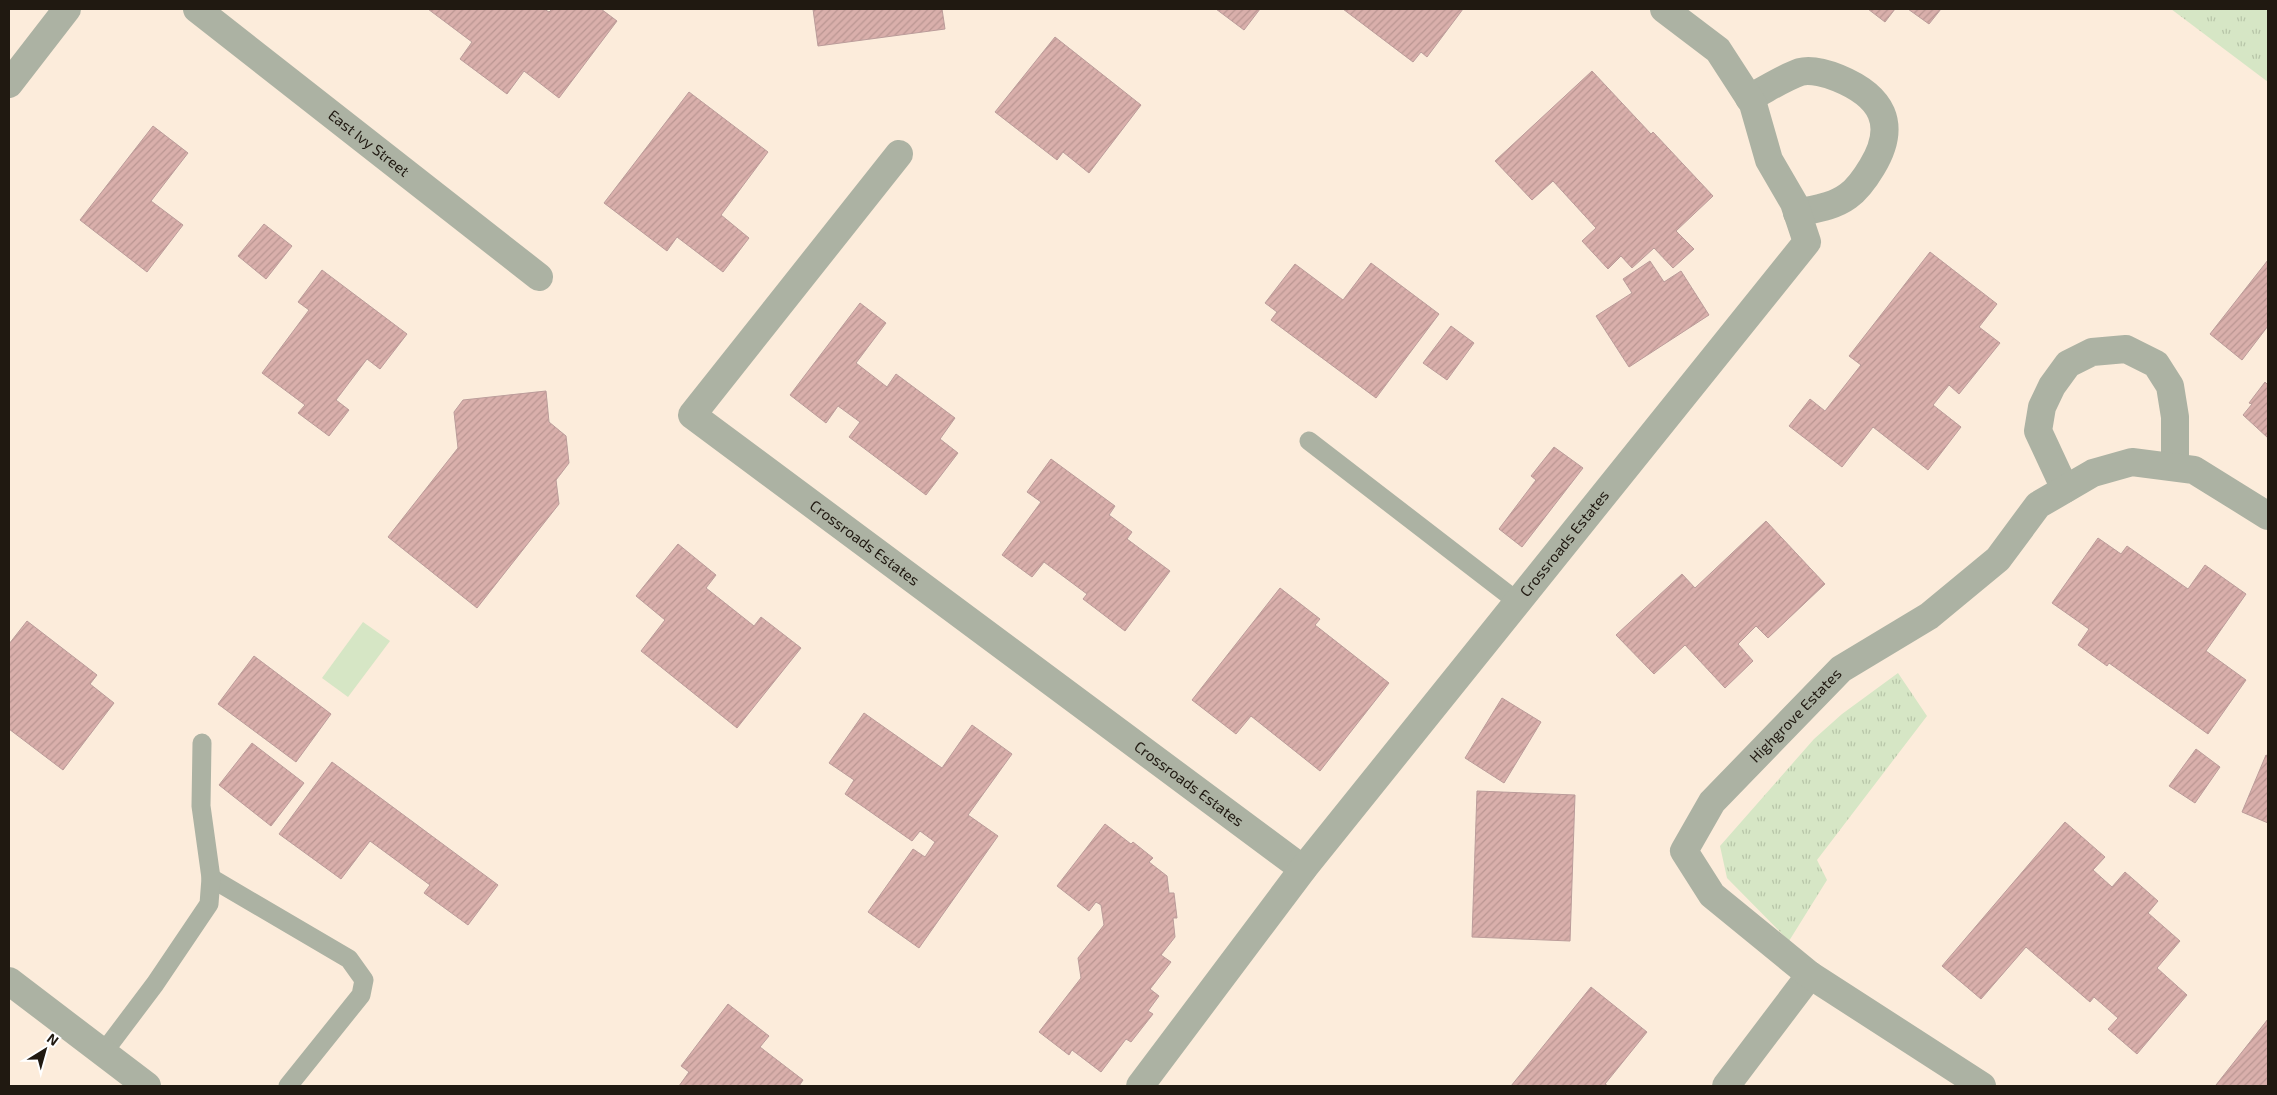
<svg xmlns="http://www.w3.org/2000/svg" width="2277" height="1095" font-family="'Exo 2',sans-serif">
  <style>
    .grass { fill: #d6e6c5 }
    .park { fill: url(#park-tufts) }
    .building { fill: url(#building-hatch); stroke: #bb9c9a }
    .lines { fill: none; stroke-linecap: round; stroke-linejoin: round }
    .service { stroke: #acb2a3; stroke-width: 19 }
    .minor { stroke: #acb2a3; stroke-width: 28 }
    .tertiary { stroke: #acb2a3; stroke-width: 28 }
    .labels { text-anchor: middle; stroke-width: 4; stroke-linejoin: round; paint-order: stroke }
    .street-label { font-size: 15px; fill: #201911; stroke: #fff }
  </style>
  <defs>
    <pattern id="park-tufts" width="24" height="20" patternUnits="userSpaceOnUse" patternTransform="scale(1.25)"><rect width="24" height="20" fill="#d6e6c5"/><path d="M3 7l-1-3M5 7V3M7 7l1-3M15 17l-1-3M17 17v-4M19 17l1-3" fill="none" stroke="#b7c5a8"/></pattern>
    <pattern id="building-hatch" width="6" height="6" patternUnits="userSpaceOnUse" patternTransform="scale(1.25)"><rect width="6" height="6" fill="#d9afab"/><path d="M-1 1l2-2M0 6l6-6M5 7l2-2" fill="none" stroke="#ba9692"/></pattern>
  </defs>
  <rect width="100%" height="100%" fill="#fcecdb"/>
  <polygon class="grass" points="363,622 390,641 348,697 322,678"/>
  <g class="park">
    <polygon points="2171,9 2268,9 2268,82"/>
    <polygon points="1898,673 1927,716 1817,860 1827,880 1789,941 1727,878 1720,846 1814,739 1842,714"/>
  </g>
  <g class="building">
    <polygon points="428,9 544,9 549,12 552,9 601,9 617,21 559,98 524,71 507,94 460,59 472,42"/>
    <polygon points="813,9 942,9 945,29 818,46"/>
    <polygon points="1216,9 1260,9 1244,30"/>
    <polygon points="1343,9 1463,9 1427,57 1421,52 1413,62"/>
    <polygon points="1868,9 1895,9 1885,22"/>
    <polygon points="1908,9 1941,9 1929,24"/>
    <polygon points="1055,37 1141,105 1089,173 1063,152 1057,160 995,112"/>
    <polygon points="1592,71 1651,134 1653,132 1713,196 1676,231 1694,249 1673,268 1654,248 1632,268 1621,256 1608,269 1582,241 1596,228 1553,181 1532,200 1495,161"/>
    <polygon points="689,92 768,152 721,215 749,238 723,272 677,237 667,251 604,203"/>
    <polygon points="153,126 188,153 151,201 183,225 147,272 80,220"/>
    <polygon points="264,224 292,246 266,279 238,256"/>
    <polygon points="1930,252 1997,304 1979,327 2000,343 1959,394 1949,385 1933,405 1961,427 1928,470 1873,427 1842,467 1789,426 1810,399 1825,411 1861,365 1849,356"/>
    <polygon points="2268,260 2268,326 2242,360 2210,334"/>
    <polygon points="1650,261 1664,282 1681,271 1709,315 1629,367 1596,316 1632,293 1623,279"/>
    <polygon points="1371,263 1439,314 1376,398 1271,320 1277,312 1265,303 1295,264 1343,300"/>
    <polygon points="322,270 407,334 380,369 367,359 336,400 349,410 329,436 298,413 305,405 262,373 309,310 298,302"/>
    <polygon points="860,303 886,323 856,363 887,387 896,374 955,418 940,439 958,453 926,495 849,437 860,422 838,406 826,423 790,395"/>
    <polygon points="1451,326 1474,343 1447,380 1423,363"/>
    <polygon points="2265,382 2268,385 2268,438 2243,415 2252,404 2249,403"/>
    <polygon points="546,391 549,422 566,436 569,463 556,480 559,504 477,608 388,537 458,448 454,412 463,400"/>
    <polygon points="1554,447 1583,468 1522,547 1499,529 1536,480 1531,476"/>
    <polygon points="1051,459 1115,506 1109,515 1132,532 1127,539 1170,571 1125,631 1083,599 1087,594 1044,562 1032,577 1002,555 1041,502 1027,492"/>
    <polygon points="1766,521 1825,584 1768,638 1756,626 1738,644 1753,661 1725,688 1685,645 1654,674 1616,635 1682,574 1695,588"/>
    <polygon points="2098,538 2121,554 2127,546 2188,589 2205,565 2246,594 2206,651 2246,680 2208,734 2109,663 2107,666 2078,645 2089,629 2052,603"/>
    <polygon points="678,544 716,575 706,588 754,626 761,617 801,648 737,728 641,651 665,620 636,596"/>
    <polygon points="1280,588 1320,619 1315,625 1389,683 1320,771 1251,716 1236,734 1192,700"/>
    <polygon points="27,621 97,675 90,684 114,703 63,770 9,729 9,644"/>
    <polygon points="254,656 331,714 296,762 218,704"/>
    <polygon points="1502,698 1541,722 1504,783 1465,758"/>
    <polygon points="864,713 942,768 972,725 1012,754 968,815 998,836 919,948 868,912 913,849 925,857 935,842 920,831 912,841 845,794 854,780 829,763"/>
    <polygon points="252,743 304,783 271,826 219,785"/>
    <polygon points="2196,749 2220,767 2195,803 2169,786"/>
    <polygon points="2266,755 2268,756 2268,823 2242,812"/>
    <polygon points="332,762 498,885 468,925 424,893 430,885 370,841 341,879 279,834"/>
    <polygon points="1477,791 1575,795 1570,941 1472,937"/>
    <polygon points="2065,822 2105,857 2093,870 2112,887 2125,872 2158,901 2148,913 2180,941 2157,968 2187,995 2137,1054 2108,1029 2118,1018 2094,997 2090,1002 2026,947 1981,999 1942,966"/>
    <polygon points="1105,824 1131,844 1133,842 1153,858 1149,862 1167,876 1169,893 1174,893 1177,918 1173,918 1175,937 1161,955 1171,962 1150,989 1159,996 1148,1011 1153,1014 1131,1042 1126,1039 1101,1072 1072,1050 1069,1055 1039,1032 1081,978 1078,958 1104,925 1101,905 1096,902 1089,911 1057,886"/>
    <polygon points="1591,987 1647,1032 1605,1084 1608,1086 1511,1086"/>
    <polygon points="728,1004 769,1036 760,1047 803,1080 799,1086 679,1086 689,1072 681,1066"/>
    <polygon points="2268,1019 2268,1086 2217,1086 2216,1085"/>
  </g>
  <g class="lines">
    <g class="service">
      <polyline points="1309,441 1518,602"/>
      <polyline points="211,878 349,959 364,980 361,995 288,1086"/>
      <polyline points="103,1053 155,984 209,904 211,878 201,806 202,743"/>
    </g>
    <g class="minor">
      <path id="s1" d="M 197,9 L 539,277"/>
      <polyline points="9,84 67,9"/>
      <path d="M 1749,98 C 1765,90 1783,78 1800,72 C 1811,69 1828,74 1838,78 C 1882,96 1898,124 1872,167 C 1866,177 1858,189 1848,196 C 1833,207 1814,209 1797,213"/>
      <path id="s2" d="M 899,154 L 692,415 L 1303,869"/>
      <polyline points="2065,489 2038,431 2042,407 2052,386 2068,364 2092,352 2126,349 2156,364 2170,386 2175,417 2175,467"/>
      <path id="s3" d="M 1140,1086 L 1303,869 L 1807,242 L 1794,203 L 1769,160 L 1753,104 L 1718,50 L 1664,9"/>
      <polyline points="1726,1086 1810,975"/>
      <path id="s4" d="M 1982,1086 L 1810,975 L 1712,895 L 1684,851 L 1712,802 L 1841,669 L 1929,616 L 1998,559 L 2038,505 L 2093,473 L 2132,462 L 2194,470 L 2268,516"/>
    </g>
    <polyline class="tertiary" points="9,981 147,1086"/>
  </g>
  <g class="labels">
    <g class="street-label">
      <text dy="5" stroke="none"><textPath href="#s1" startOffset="218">East Ivy Street</textPath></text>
      <text dy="5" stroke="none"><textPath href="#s2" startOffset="548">Crossroads Estates</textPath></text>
      <text dy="5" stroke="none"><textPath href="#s3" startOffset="689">Crossroads Estates</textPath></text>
      <text dy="5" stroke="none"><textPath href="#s4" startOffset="560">Highgrove Estates</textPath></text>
      <text dy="5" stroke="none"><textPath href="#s2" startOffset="952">Crossroads Estates</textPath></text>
    </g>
  </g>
  <rect width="2277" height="1095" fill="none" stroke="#201911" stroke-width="20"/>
  <g transform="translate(45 1050) rotate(37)" stroke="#ffffff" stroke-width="4" paint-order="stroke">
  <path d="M0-4L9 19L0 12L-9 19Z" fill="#201911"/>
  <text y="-8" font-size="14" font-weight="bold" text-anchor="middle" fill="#201911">N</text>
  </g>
</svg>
